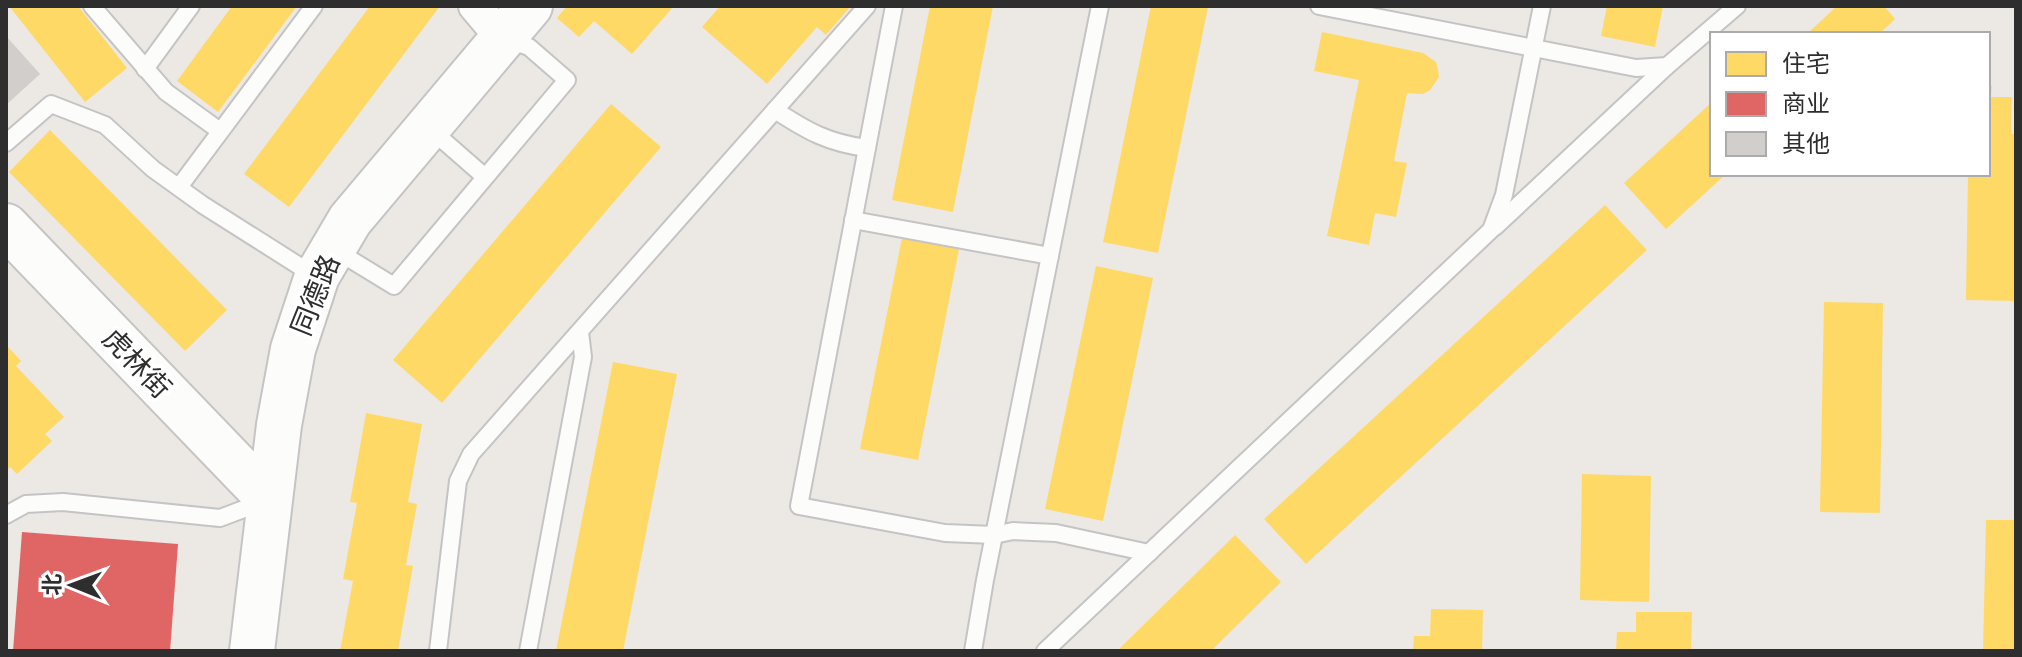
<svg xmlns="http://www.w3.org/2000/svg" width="2022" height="657" font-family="Karla,'Noto Sans SC',sans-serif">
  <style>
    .homes { fill: #ffd966 }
    .shops { fill: #e06666 }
    .building { fill: #d1cecb }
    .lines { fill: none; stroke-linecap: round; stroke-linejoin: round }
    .lane-casing { stroke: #c5c4c5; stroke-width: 20 }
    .street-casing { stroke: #c5c4c5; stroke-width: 36 }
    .secondary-casing { stroke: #c5c4c5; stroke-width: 48 }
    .lane { stroke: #fcfcfb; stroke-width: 16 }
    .street { stroke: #fcfcfb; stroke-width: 32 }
    .secondary { stroke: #fcfcfb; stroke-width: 44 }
    .labels { text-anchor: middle; stroke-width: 8; stroke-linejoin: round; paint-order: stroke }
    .street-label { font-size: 28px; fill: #2e2e2e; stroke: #fff }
  </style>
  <rect width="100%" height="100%" fill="#ece8e4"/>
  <g class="homes">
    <polygon points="9,6 78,6 127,68 85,102"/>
    <polygon points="232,6 297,6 218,112 177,81"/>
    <polygon points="370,6 440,6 289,207 244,174"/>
    <polygon points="567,6 674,6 632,54 594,21 579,37 557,18"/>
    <polygon points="720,6 851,6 826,35 817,27 767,84 702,27"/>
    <polygon points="930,6 993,6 953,212 892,200"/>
    <polygon points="1151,6 1208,7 1158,253 1103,242"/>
    <polygon points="1607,6 1663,6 1655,47 1601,36"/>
    <polygon points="1837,6 1884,6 1895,19 1879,34 1807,34"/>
    <polygon points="1322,32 1423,53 1436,62 1438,69 1439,77 1430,90 1423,94 1407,93 1394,161 1407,163 1396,217 1375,213 1369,245 1327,236 1359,80 1314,71"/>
    <polygon points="1988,86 1992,86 1991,97 2012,97 2011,134 2016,134 2016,301 1966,300 1968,174 1988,174"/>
    <polygon points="1712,102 1712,174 1726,174 1666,229 1624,183"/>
    <polygon points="611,104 661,147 442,403 393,360"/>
    <polygon points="50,130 227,310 185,351 9,172"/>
    <polygon points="1605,205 1647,250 1306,564 1264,519"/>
    <polygon points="902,238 959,249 918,460 860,449"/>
    <polygon points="1096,266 1153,278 1103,521 1045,509"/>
    <polygon points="1824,302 1883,303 1880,513 1820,512"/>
    <polygon points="8,347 21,361 16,366 64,417 45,434 52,441 17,474 10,467 6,471 6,349"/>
    <polygon points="613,362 677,374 623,651 556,651"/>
    <polygon points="366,413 422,424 408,502 417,504 406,565 413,566 398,651 340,651 353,581 343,579 357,503 350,502"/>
    <polygon points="1582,474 1651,476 1649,602 1580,600"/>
    <polygon points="1986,520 2016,520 2016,651 1983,651"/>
    <polygon points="1235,535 1281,582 1211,651 1117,651"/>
    <polygon points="1431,609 1483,610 1482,651 1413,651 1414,636 1430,636"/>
    <polygon points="1636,612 1692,612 1691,651 1616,651 1617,632 1636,632"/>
  </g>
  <polygon class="shops" points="22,532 178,544 170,651 13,651"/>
  <polygon class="building" points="6,36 40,74 6,105"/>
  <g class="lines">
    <defs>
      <g id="lane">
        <polyline points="92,6 166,92 220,131"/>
        <polyline points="894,6 799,506 945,533 994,535 1013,531 1056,533 1149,553"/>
        <polyline points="1319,6 1636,68 1667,66 1737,6"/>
        <polyline points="145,69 191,6"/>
        <path d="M 775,110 C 807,131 828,143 867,148"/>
        <polyline points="429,128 485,177"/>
        <polyline points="6,143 51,104 105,125 153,169 203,205 315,276"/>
        <polyline points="179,187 314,6"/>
        <polyline points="853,220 1050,256"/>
        <polyline points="1495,227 1667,66"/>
        <polyline points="335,250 394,286 567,80 529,47 506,39"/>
        <polyline points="6,515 26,504 63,502 220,518 265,501"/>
        <polyline points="438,651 458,481 471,454 867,6"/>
        <polyline points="528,651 583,357 580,332"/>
        <polyline points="973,651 985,580 1100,6"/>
        <polyline points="1045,651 1491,230 1504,195 1542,6"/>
      </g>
      <polyline id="street" points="475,6 502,38"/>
      <g id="secondary">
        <polyline points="6,226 269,499"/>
        <polyline points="252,651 279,425 293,349 317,276 350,220 530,6"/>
      </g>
    </defs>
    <use href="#lane" class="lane-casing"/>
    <use href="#street" class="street-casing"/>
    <use href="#secondary" class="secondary-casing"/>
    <use href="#lane" class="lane"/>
    <use href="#street" class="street"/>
    <use href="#secondary" class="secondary"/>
  </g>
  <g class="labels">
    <g class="street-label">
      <text transform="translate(315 295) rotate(-68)" y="10">同德路</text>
      <text transform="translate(137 363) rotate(46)" y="10">虎林街</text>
    </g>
  </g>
  <rect width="2022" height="657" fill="none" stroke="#2e2e2e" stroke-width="16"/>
  <rect x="1710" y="32" width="280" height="144" fill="#ffffff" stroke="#ababab" stroke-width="2"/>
  <rect x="1726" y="52" width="40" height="24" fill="#ffd966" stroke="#ababab" stroke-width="2"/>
  <text x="1782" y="72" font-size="24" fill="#2e2e2e">住宅</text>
  <rect x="1726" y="92" width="40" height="24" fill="#e06666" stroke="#ababab" stroke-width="2"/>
  <text x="1782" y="112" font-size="24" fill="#2e2e2e">商业</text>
  <rect x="1726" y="132" width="40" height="24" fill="#d1cecb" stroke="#ababab" stroke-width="2"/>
  <text x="1782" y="152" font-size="24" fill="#2e2e2e">其他</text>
  <g transform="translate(72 585) rotate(271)" stroke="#ffffff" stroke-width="6" paint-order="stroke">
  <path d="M0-6L14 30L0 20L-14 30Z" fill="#2e2e2e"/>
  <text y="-12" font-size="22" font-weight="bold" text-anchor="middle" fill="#2e2e2e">北</text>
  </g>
</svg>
